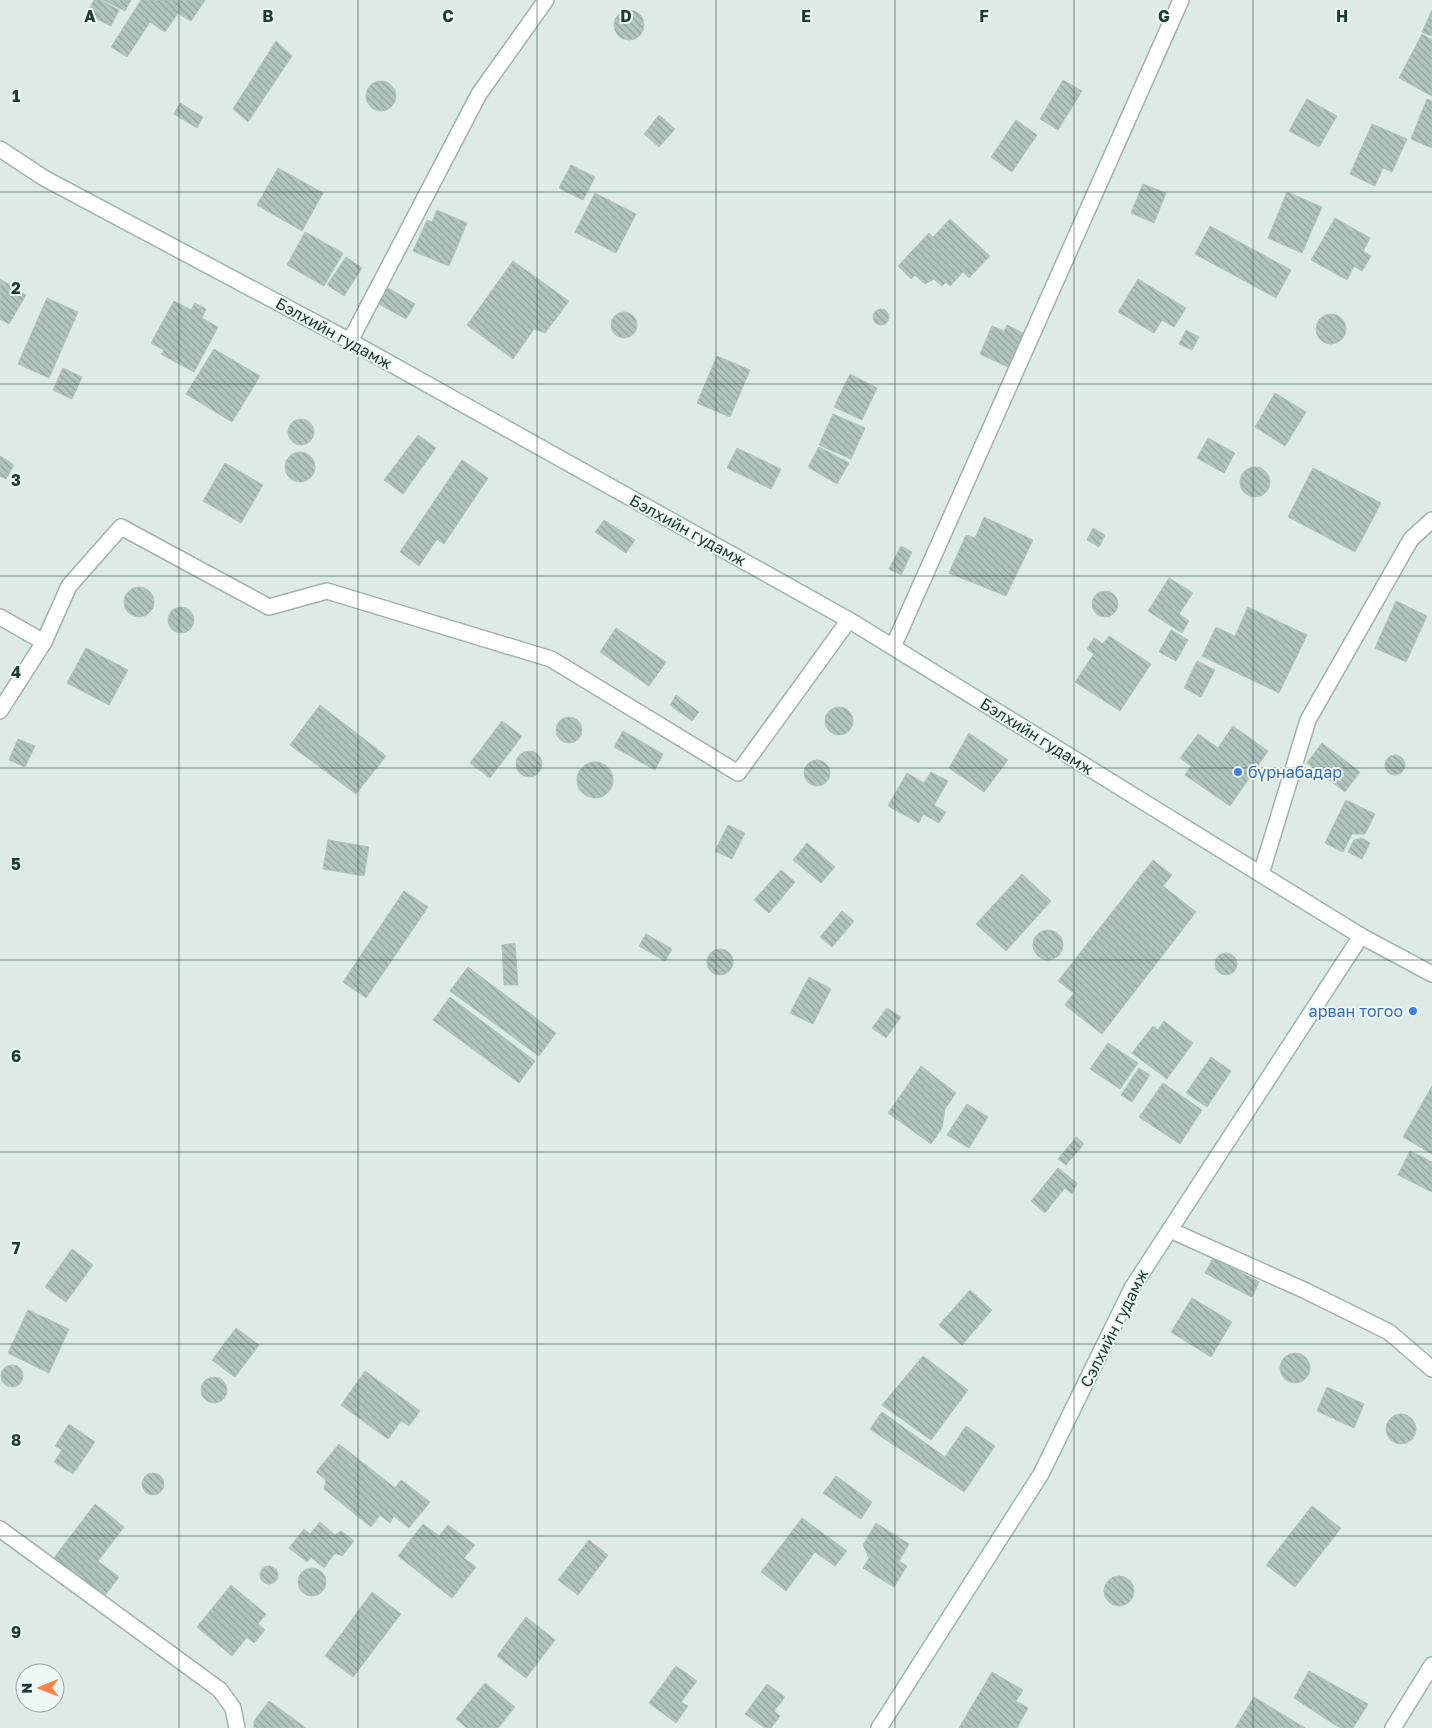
<svg xmlns="http://www.w3.org/2000/svg" width="1432" height="1728" font-family="'Golos Text',sans-serif">
  <style>
    .building { fill: url(#building-back-hatch); stroke: #afc4bd }
    .lines { fill: none; stroke-linecap: round; stroke-linejoin: round }
    .street-casing { stroke: #a0b2ad; stroke-width: 18 }
    .secondary-casing { stroke: #9bb7af; stroke-width: 18 }
    .street { stroke: #fff; stroke-width: 15 }
    .secondary { stroke: #fff; stroke-width: 15 }
    .grid { fill: none; stroke: #1d3b35; stroke-width: 1; stroke-opacity: 0.55 }
    .shop-dot { fill: #3f7fe0; stroke: #edf7f3; stroke-width: 2 }
    .labels { text-anchor: middle; stroke-width: 4; stroke-linejoin: round; paint-order: stroke }
    .street-label { font-size: 16px; fill: #1d3b35; stroke: #edf7f3 }
    .shop-label { font-size: 16px; fill: #366cbe; stroke: #edf7f3; text-anchor: start }
    .grid-label { font-size: 16px; text-anchor: middle; font-weight: bold; fill: #1d3b35; stroke: #edf7f3; stroke-width: 4; stroke-linejoin: round; paint-order: stroke }
  </style>
  <defs>
    <pattern id="building-back-hatch" width="6" height="6" patternUnits="userSpaceOnUse" patternTransform="scale(1.25)"><rect width="6" height="6" fill="#b2c5be"/><path d="M-1 5l2 2M0 0l6 6M5-1l2 2" fill="none" stroke="#90a19b"/></pattern>
  </defs>
  <rect width="100%" height="100%" fill="#ddeae5"/>
  <g class="building">
    <polygon points="94,0 100,0 119,10 111,26 87,14"/>
    <polygon points="103,0 131,0 125,11"/>
    <polygon points="141,0 205,0 191,21 178,13 165,32 150,22 127,57 111,47"/>
    <polygon points="1432,10 1432,36 1422,32"/>
    <circle cx="629" cy="25" r="15"/>
    <polygon points="1422,34 1432,40 1432,96 1399,78"/>
    <polygon points="276,41 292,56 248,122 233,109"/>
    <polygon points="1063,80 1082,91 1058,130 1040,119"/>
    <circle cx="381" cy="96" r="15"/>
    <polygon points="1307,99 1337,116 1319,147 1289,131"/>
    <polygon points="1427,99 1432,101 1432,148 1411,139"/>
    <polygon points="180,103 203,117 197,128 174,114"/>
    <polygon points="659,115 675,129 659,147 644,134"/>
    <polygon points="1016,120 1037,135 1012,172 991,157"/>
    <polygon points="1372,124 1407,139 1392,172 1383,168 1375,186 1350,174"/>
    <polygon points="571,165 595,177 583,200 559,188"/>
    <polygon points="278,168 323,193 302,231 257,205"/>
    <polygon points="1143,184 1166,193 1154,223 1131,213"/>
    <polygon points="1287,192 1322,207 1302,253 1268,238"/>
    <polygon points="595,193 636,214 616,253 575,232"/>
    <polygon points="437,210 467,223 449,266 413,251 427,220 432,222"/>
    <polygon points="1335,218 1370,238 1363,251 1371,256 1362,271 1354,266 1347,280 1311,260"/>
    <polygon points="950,219 990,256 969,278 963,272 950,286 946,282 942,286 934,279 925,284 915,275 911,279 898,266 929,233 933,237"/>
    <polygon points="1210,226 1291,270 1276,298 1195,254"/>
    <polygon points="305,232 343,253 324,286 287,265"/>
    <polygon points="346,257 362,268 344,296 327,285"/>
    <polygon points="513,261 569,301 545,333 534,329 513,359 467,325"/>
    <polygon points="0,279 26,295 9,324 0,319"/>
    <polygon points="1138,279 1186,308 1174,327 1162,320 1154,333 1118,312"/>
    <polygon points="388,288 415,304 406,319 379,304"/>
    <polygon points="47,298 78,312 49,378 18,364"/>
    <polygon points="174,301 191,310 195,303 206,309 202,318 218,327 194,372 161,354 164,350 151,343"/>
    <circle cx="881" cy="317" r="8"/>
    <circle cx="624" cy="325" r="13"/>
    <circle cx="1331" cy="329" r="15"/>
    <polygon points="1007,325 1023,333 1008,367 980,354 992,326 1004,331"/>
    <polygon points="1186,330 1199,337 1192,350 1179,344"/>
    <polygon points="214,349 260,376 232,422 186,394"/>
    <polygon points="717,356 750,370 730,417 697,403"/>
    <polygon points="63,368 82,377 72,399 53,390"/>
    <polygon points="850,374 877,388 862,420 834,407"/>
    <polygon points="1275,393 1306,412 1285,446 1255,427"/>
    <polygon points="833,414 865,428 851,459 819,445"/>
    <circle cx="301" cy="432" r="13"/>
    <polygon points="418,435 436,448 403,494 384,480"/>
    <polygon points="1208,438 1235,453 1224,473 1197,458"/>
    <polygon points="819,447 849,463 837,484 808,467"/>
    <polygon points="737,448 781,469 771,489 727,468"/>
    <circle cx="300" cy="467" r="15"/>
    <polygon points="0,456 14,465 6,479 0,476"/>
    <polygon points="462,460 488,478 444,544 437,539 419,566 400,552"/>
    <polygon points="225,463 263,485 241,523 203,501"/>
    <circle cx="1255" cy="482" r="15"/>
    <polygon points="1313,468 1381,503 1355,552 1288,517"/>
    <polygon points="984,517 1033,540 1006,596 949,573 966,535 975,538"/>
    <polygon points="604,520 635,540 626,553 595,532"/>
    <polygon points="1093,528 1105,535 1099,547 1087,540"/>
    <polygon points="901,546 912,552 901,575 889,569"/>
    <polygon points="1169,578 1193,593 1179,614 1189,621 1182,633 1148,611"/>
    <circle cx="139" cy="602" r="15"/>
    <circle cx="1105" cy="604" r="13"/>
    <polygon points="1396,601 1427,616 1406,662 1375,648"/>
    <polygon points="1248,607 1307,635 1279,693 1202,656 1216,627 1235,636"/>
    <circle cx="181" cy="620" r="13"/>
    <polygon points="616,628 666,662 649,686 600,652"/>
    <polygon points="1171,630 1188,640 1176,661 1159,652"/>
    <polygon points="1109,636 1151,664 1120,711 1075,682 1094,654 1087,649 1094,638 1103,644"/>
    <polygon points="86,648 128,670 109,705 67,683"/>
    <polygon points="1197,661 1215,670 1201,697 1184,688"/>
    <polygon points="676,695 699,712 692,721 670,705"/>
    <polygon points="320,705 386,756 356,794 290,745"/>
    <circle cx="839" cy="721" r="14"/>
    <circle cx="569" cy="730" r="13"/>
    <polygon points="502,721 522,736 490,778 470,763"/>
    <polygon points="1233,726 1268,751 1230,806 1185,775 1191,766 1180,758 1198,734 1218,748"/>
    <polygon points="623,731 663,754 655,770 614,747"/>
    <polygon points="969,733 1008,760 984,792 949,768"/>
    <polygon points="18,739 35,746 25,767 9,760"/>
    <polygon points="1322,743 1360,772 1345,792 1307,763"/>
    <circle cx="529" cy="764" r="13"/>
    <circle cx="1395" cy="765" r="10"/>
    <circle cx="817" cy="773" r="13"/>
    <circle cx="595" cy="780" r="18"/>
    <polygon points="931,772 948,781 934,805 946,812 939,823 923,814 919,823 888,806 907,773 924,783"/>
    <polygon points="1346,800 1375,814 1365,834 1352,834 1343,852 1325,843"/>
    <polygon points="728,825 745,833 732,859 715,851"/>
    <polygon points="1362,838 1370,843 1362,859 1348,852 1354,840"/>
    <polygon points="328,840 369,847 364,876 323,869"/>
    <polygon points="807,843 835,867 821,883 793,860"/>
    <polygon points="1153,860 1172,875 1163,886 1196,912 1102,1034 1065,1005 1074,993 1058,981"/>
    <polygon points="781,870 795,882 769,913 754,900"/>
    <polygon points="1022,874 1051,901 1006,951 976,924"/>
    <polygon points="404,891 428,907 366,998 343,982"/>
    <polygon points="842,911 854,921 832,947 820,937"/>
    <circle cx="1048" cy="945" r="15"/>
    <polygon points="646,934 672,949 665,961 639,946"/>
    <polygon points="515,943 518,985 504,985 502,945"/>
    <circle cx="720" cy="962" r="13"/>
    <circle cx="1226" cy="964" r="11"/>
    <polygon points="468,967 556,1033 539,1056 450,991"/>
    <polygon points="809,977 831,989 813,1024 790,1013"/>
    <polygon points="450,997 535,1061 519,1083 433,1020"/>
    <polygon points="887,1008 901,1017 886,1038 872,1028"/>
    <polygon points="1164,1021 1193,1043 1167,1079 1132,1053 1153,1026 1158,1030"/>
    <polygon points="1108,1043 1138,1063 1120,1089 1090,1069"/>
    <polygon points="1211,1057 1231,1071 1207,1107 1186,1093"/>
    <polygon points="921,1066 956,1093 945,1109 942,1128 931,1144 888,1113"/>
    <polygon points="1139,1068 1150,1075 1132,1102 1121,1095"/>
    <polygon points="1163,1083 1202,1110 1180,1144 1139,1117"/>
    <polygon points="1432,1086 1432,1154 1403,1137"/>
    <polygon points="967,1104 988,1117 969,1148 947,1135"/>
    <polygon points="1076,1137 1084,1144 1066,1165 1058,1159"/>
    <polygon points="1410,1151 1432,1162 1432,1192 1398,1175"/>
    <polygon points="1058,1168 1077,1183 1072,1194 1065,1188 1045,1213 1031,1201"/>
    <polygon points="72,1249 93,1265 66,1302 45,1287"/>
    <polygon points="1213,1258 1259,1282 1252,1297 1205,1273"/>
    <polygon points="970,1290 992,1310 962,1345 939,1325"/>
    <polygon points="1192,1298 1232,1322 1211,1357 1171,1332"/>
    <polygon points="28,1310 69,1329 49,1373 8,1353"/>
    <polygon points="236,1328 259,1345 235,1377 212,1360"/>
    <circle cx="1295" cy="1368" r="15"/>
    <polygon points="923,1356 968,1390 931,1440 882,1405"/>
    <circle cx="12" cy="1376" r="11"/>
    <polygon points="365,1371 420,1411 409,1426 401,1421 388,1439 341,1405"/>
    <circle cx="214" cy="1390" r="13"/>
    <polygon points="1327,1387 1364,1404 1354,1428 1317,1411"/>
    <polygon points="882,1412 945,1457 966,1426 995,1446 964,1492 870,1429"/>
    <circle cx="1401" cy="1429" r="15"/>
    <polygon points="69,1424 95,1442 73,1474 54,1462 62,1450 55,1446"/>
    <polygon points="339,1444 395,1488 401,1480 430,1502 409,1528 394,1516 390,1523 380,1515 371,1527 324,1489 326,1480 316,1472"/>
    <circle cx="153" cy="1484" r="11"/>
    <polygon points="836,1476 872,1502 861,1519 823,1493"/>
    <polygon points="95,1504 124,1527 98,1561 119,1577 103,1598 53,1559"/>
    <polygon points="1312,1506 1341,1528 1295,1587 1266,1565"/>
    <polygon points="802,1518 847,1551 835,1566 815,1552 786,1591 761,1572"/>
    <polygon points="320,1522 335,1535 341,1531 354,1541 342,1556 335,1553 324,1568 311,1557 307,1562 289,1548 304,1529 310,1534"/>
    <polygon points="876,1523 909,1544 899,1561 907,1566 894,1587 863,1568 869,1558 863,1545"/>
    <polygon points="423,1524 439,1536 448,1525 475,1545 464,1558 476,1567 452,1598 398,1556"/>
    <polygon points="589,1540 608,1555 578,1595 558,1580"/>
    <circle cx="269" cy="1575" r="9"/>
    <circle cx="312" cy="1582" r="14"/>
    <circle cx="1119" cy="1591" r="15"/>
    <polygon points="231,1585 266,1614 258,1624 265,1630 254,1643 247,1637 232,1656 197,1627"/>
    <polygon points="372,1592 401,1614 353,1677 325,1656"/>
    <polygon points="526,1617 555,1640 526,1678 497,1656"/>
    <polygon points="676,1666 697,1681 681,1702 688,1706 676,1723 649,1703"/>
    <polygon points="1309,1671 1368,1704 1353,1728 1340,1728 1294,1698"/>
    <polygon points="992,1672 1023,1690 1016,1701 1028,1708 1017,1728 959,1728"/>
    <polygon points="485,1683 515,1707 498,1728 467,1728 456,1719"/>
    <polygon points="767,1684 785,1697 774,1711 780,1716 771,1728 765,1728 745,1714"/>
    <polygon points="1254,1697 1305,1728 1235,1728"/>
    <polygon points="269,1701 306,1728 254,1728 254,1721"/>
  </g>
  <g class="lines">
    <defs>
      <g id="street">
        <polyline points="350,341 479,94 546,0"/>
        <polyline points="0,617 44,642"/>
        <polyline points="893,647 1181,0"/>
        <polyline points="0,711 44,642 69,586 121,527 269,607 327,591 551,659 738,773 849,620"/>
        <polyline points="1261,874 1308,720 1411,539 1432,520"/>
        <polyline points="1170,1230 1306,1291 1389,1332 1432,1369"/>
        <polyline points="0,1529 220,1690 233,1708 237,1728"/>
        <polyline points="1393,1728 1432,1665"/>
      </g>
      <g id="secondary">
        <polyline points="0,149 44,178 350,341 849,620 1361,936 1432,974"/>
        <polyline points="879,1728 1041,1474 1132,1288 1361,936"/>
      </g>
    </defs>
    <use href="#street" class="street-casing"/>
    <use href="#secondary" class="secondary-casing"/>
    <use href="#street" class="street"/>
    <use href="#secondary" class="secondary"/>
  </g>
  <path class="grid" d="M 179,0 L 179,1728M 358,0 L 358,1728M 537,0 L 537,1728M 716,0 L 716,1728M 895,0 L 895,1728M 1074,0 L 1074,1728M 1253,0 L 1253,1728M 0,192 L 1432,192M 0,384 L 1432,384M 0,576 L 1432,576M 0,768 L 1432,768M 0,960 L 1432,960M 0,1152 L 1432,1152M 0,1344 L 1432,1344M 0,1536 L 1432,1536"/>
  <g class="shop-dot">
    <circle cx="1238" cy="772" r="5"/>
    <circle cx="1413" cy="1011" r="5"/>
  </g>
  <g class="labels">
    <g class="street-label">
      <text transform="translate(334 333) rotate(29)" y="6">Бэлхийн гудамж</text>
      <text transform="translate(688 530) rotate(29)" y="6">Бэлхийн гудамж</text>
      <text transform="translate(1037 736) rotate(32)" y="6">Бэлхийн гудамж</text>
      <text transform="translate(1114 1328) rotate(-63)" y="6">Сэлхийн гудамж</text>
    </g>
    <g class="shop-label">
      <text x="1248" y="778">бүрнабадар</text>
      <text x="1403" y="1017" text-anchor="end">арван тогоо</text>
    </g>
  </g>
  <g class="grid-label">
    <text x="90" y="22">A</text>
    <text x="268" y="22">B</text>
    <text x="448" y="22">C</text>
    <text x="626" y="22">D</text>
    <text x="806" y="22">E</text>
    <text x="984" y="22">F</text>
    <text x="1164" y="22">G</text>
    <text x="1342" y="22">H</text>
    <text x="16" y="102">1</text>
    <text x="16" y="294">2</text>
    <text x="16" y="486">3</text>
    <text x="16" y="678">4</text>
    <text x="16" y="870">5</text>
    <text x="16" y="1062">6</text>
    <text x="16" y="1254">7</text>
    <text x="16" y="1446">8</text>
    <text x="16" y="1638">9</text>
  </g>
  <g transform="translate(40 1688) rotate(269)"><circle r="24" fill="#edf7f3" stroke="#9aaca7"/>
  <path d="M0-4L9 19L0 12L-9 19Z" fill="#fe8047"/>
  <text y="-8" font-size="14" font-weight="bold" text-anchor="middle" fill="#1d3b35">N</text>
  </g>
</svg>
